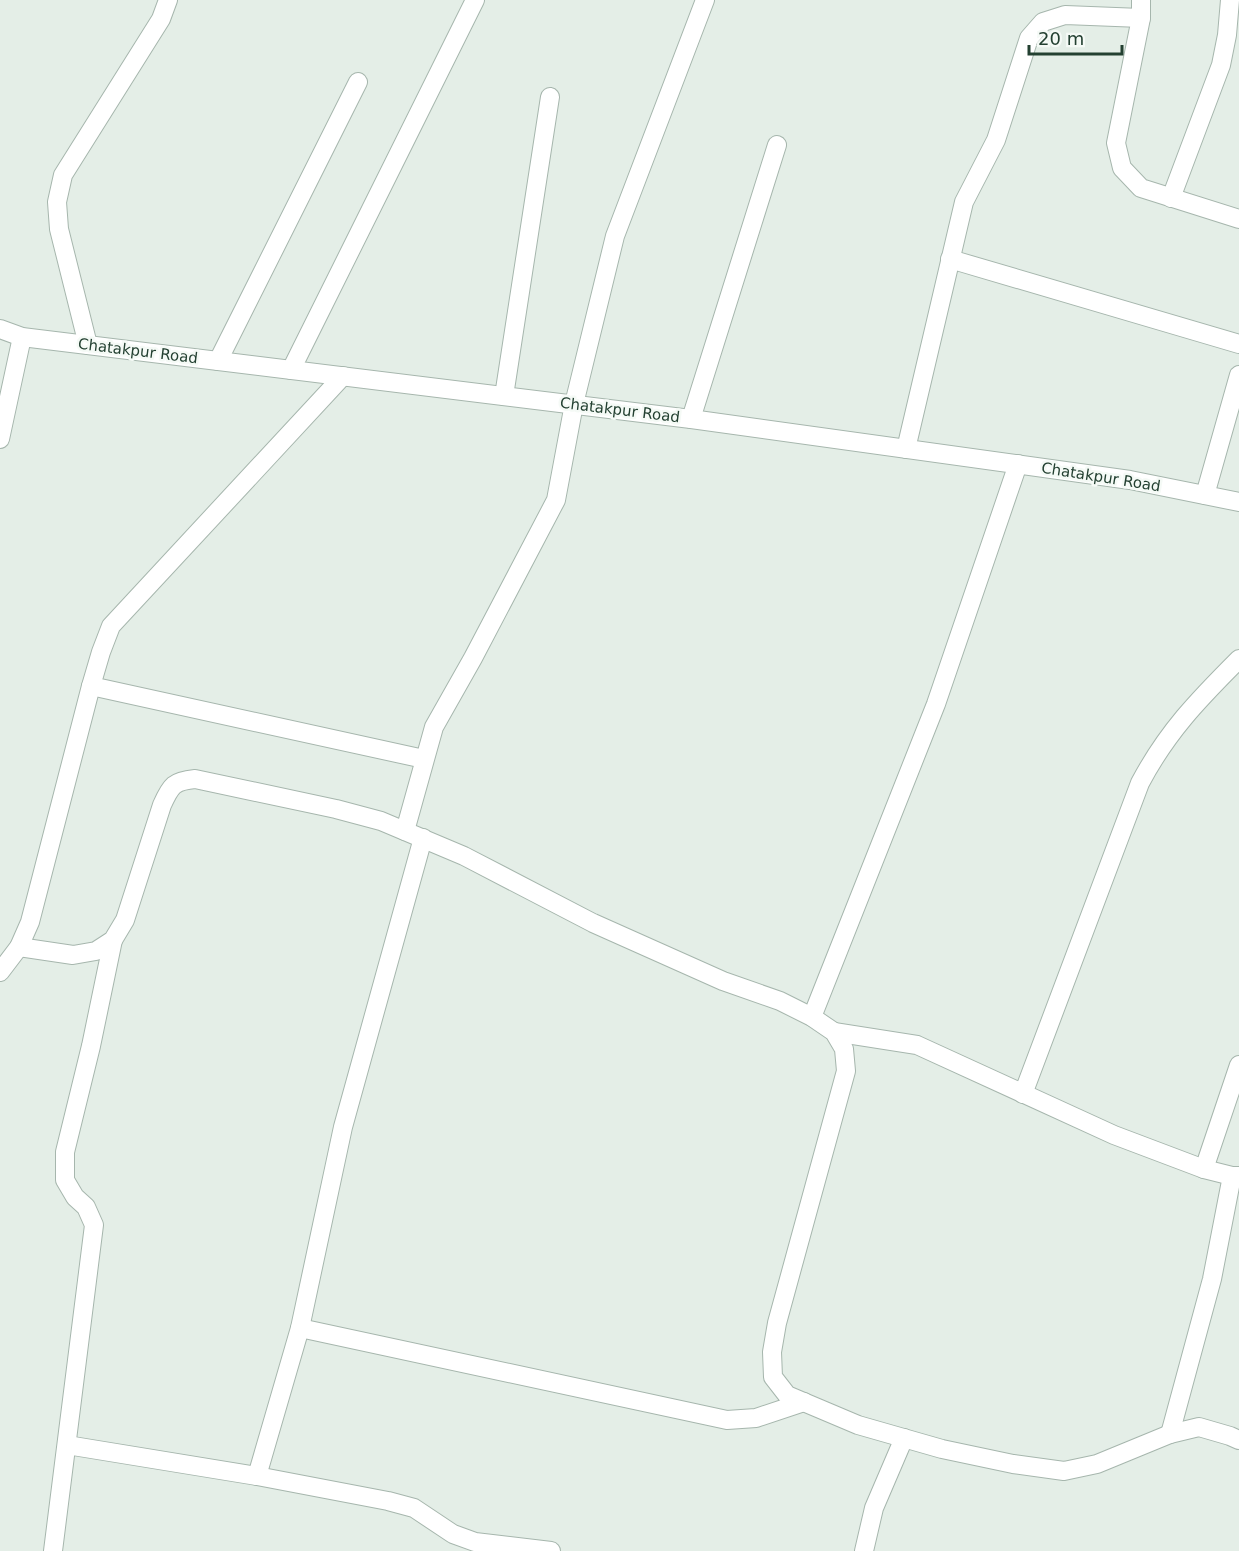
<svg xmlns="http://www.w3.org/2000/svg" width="1239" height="1551" font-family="'DejaVu Sans',sans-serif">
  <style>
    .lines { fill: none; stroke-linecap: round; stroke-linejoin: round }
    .minor-casing { stroke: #a6b6ad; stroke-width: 20 }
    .minor { stroke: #fff; stroke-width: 18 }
    .labels { text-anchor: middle; stroke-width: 5; stroke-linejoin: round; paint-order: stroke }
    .street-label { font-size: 15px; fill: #234031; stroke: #f5faf6 }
  </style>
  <rect width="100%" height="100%" fill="#e4eee7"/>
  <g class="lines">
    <defs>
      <g id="minor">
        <polyline points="1141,0 1141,18 1116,143 1122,168 1141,188 1239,219"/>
        <polyline points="1171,198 1221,65 1227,35 1230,0"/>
        <polyline points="950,259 1239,344"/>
        <polyline points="0,329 22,337 691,419 1130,480 1239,502"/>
        <polyline points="88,345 59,229 57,202 63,175 161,19 168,0"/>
        <polyline points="218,361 358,82"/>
        <polyline points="291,370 475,0"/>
        <polyline points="504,396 550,97"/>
        <polyline points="691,419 777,145"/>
        <polyline points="0,439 22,337"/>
        <polyline points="906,449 964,202 996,140 1029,38 1043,22 1065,15 1141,18"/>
        <polyline points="1205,495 1239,375"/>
        <polyline points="91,686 424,759"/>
        <polyline points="405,831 434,727 473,658 556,500 574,404 615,236 705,0"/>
        <path d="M 19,947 L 73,955 L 96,951 L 113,940 L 125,920 L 162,805 C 171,785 174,781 195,779 L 336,809 L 381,821 L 464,856 L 593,923 L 723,981 L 780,1001 L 812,1017 L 834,1032 L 844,1049 L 846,1071 L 777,1323 L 772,1352 L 773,1377 L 787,1395 L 858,1425 L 942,1449 L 1013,1464 L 1064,1471 L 1097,1464 L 1170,1434 L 1199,1427 L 1230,1436 L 1239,1440"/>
        <polyline points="0,972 19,947 30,922 91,686 101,652 111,626 343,376"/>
        <polyline points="812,1017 936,704 1018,464"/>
        <polyline points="834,1032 917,1045 1114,1135 1204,1169 1232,1176 1239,1176"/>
        <path d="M 1023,1094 L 1140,783 C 1167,732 1198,700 1239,659"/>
        <polyline points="1204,1169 1239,1065"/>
        <polyline points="300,1328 727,1420 756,1418 804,1402"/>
        <polyline points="1170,1434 1212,1279 1232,1176"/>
        <polyline points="67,1445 257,1476 388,1501 414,1508 453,1534 475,1542 551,1551"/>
        <polyline points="257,1476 300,1328 343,1127 423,838"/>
        <polyline points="53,1551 94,1225 86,1207 75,1197 65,1180 65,1152 91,1046 113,940"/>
        <polyline points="864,1551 874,1508 904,1438"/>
      </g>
    </defs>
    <use href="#minor" class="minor-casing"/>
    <use href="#minor" class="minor"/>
  </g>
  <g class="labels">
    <g class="street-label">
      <text transform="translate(138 351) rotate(7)" y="5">Chatakpur Road</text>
      <text transform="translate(620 410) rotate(7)" y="5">Chatakpur Road</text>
      <text transform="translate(1101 477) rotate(9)" y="5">Chatakpur Road</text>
    </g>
  </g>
  <path d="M1029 45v9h93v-9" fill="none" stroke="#234031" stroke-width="3"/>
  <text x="1038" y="45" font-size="18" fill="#234031" stroke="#f5faf6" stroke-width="4.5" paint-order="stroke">20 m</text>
</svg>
